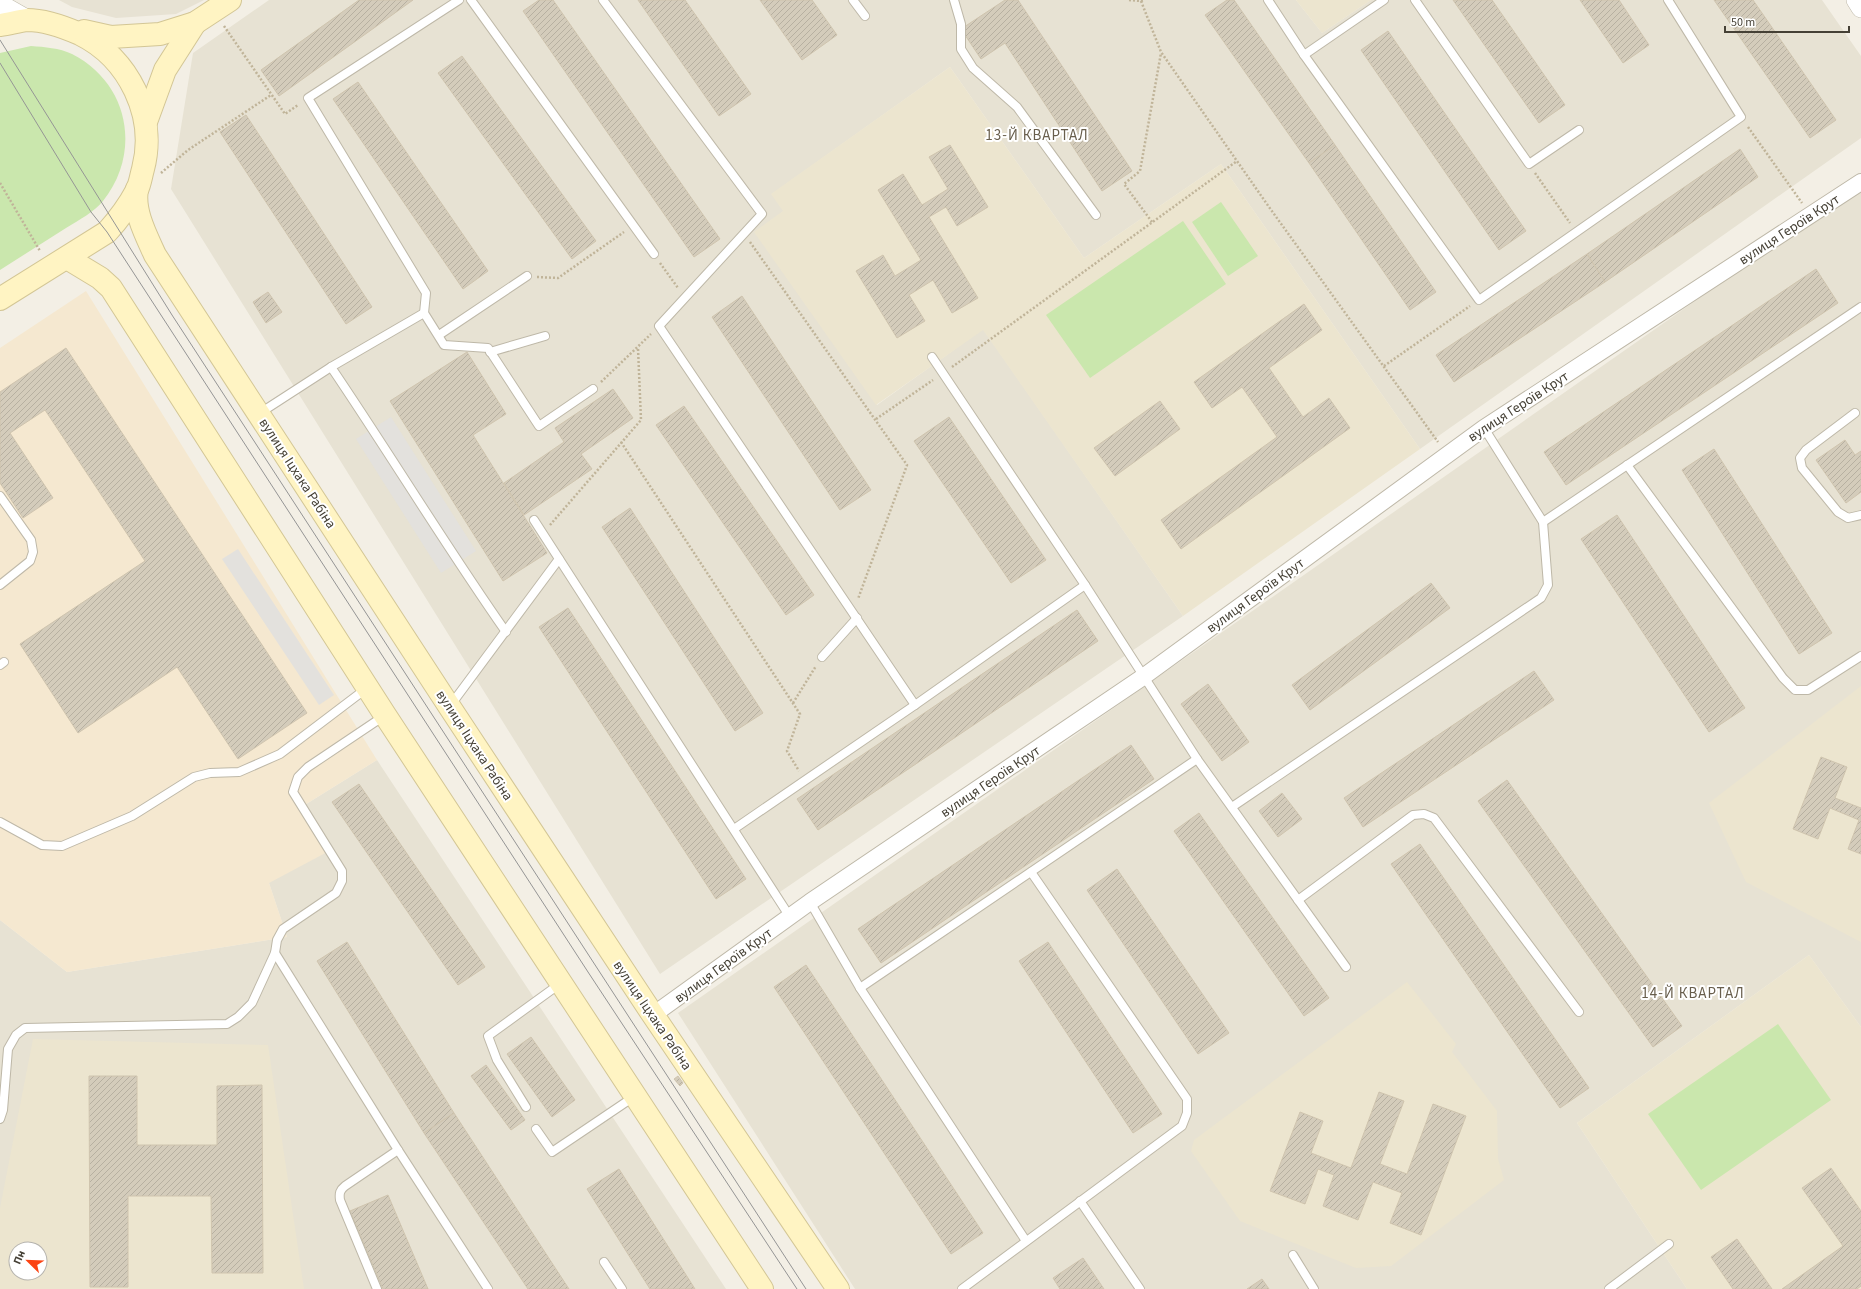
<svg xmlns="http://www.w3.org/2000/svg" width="1861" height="1289" font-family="'Source Sans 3',sans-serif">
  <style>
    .residential { fill: #e7e2d3; fill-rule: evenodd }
    .commercial { fill: #f5e8d0 }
    .education { fill: #ece5cf; fill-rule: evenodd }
    .green { fill: #cae7ad }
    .parking { fill: #e3e1dd }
    .building { fill: url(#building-hatch); stroke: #cfc4ae }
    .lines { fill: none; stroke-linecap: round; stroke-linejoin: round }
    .service-casing { stroke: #beb8a8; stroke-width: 10 }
    .minor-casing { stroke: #beb8a8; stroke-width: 18 }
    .tertiary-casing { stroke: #beb8a8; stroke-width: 20 }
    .secondary-casing { stroke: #d3c695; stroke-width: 24 }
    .path { stroke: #c0b499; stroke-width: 2.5; stroke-dasharray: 2 2; stroke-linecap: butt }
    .service { stroke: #fff; stroke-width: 8 }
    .minor { stroke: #fff; stroke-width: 16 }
    .tertiary { stroke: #fff; stroke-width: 19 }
    .secondary { stroke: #fff4c3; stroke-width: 22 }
    .tram { stroke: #959595; stroke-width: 1 }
    .labels { text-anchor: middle; stroke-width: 4; stroke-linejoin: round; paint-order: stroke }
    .street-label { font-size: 14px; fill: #454035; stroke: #fff }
    .neighbourhood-label { font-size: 15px; letter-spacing: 1px; fill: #685e4c; stroke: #fff }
  </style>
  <defs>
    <pattern id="building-hatch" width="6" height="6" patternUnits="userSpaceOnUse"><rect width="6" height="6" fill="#d4ccbb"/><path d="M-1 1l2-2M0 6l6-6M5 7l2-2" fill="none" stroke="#b7b0a1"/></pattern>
  </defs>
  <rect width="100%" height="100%" fill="#f3efe5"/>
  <g class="residential">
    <polygon points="59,0 204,0 176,14 116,18 72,7"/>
    <polygon points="269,0 1296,0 1322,33 1371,0 1822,0 1861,56 1861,138 1420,449 1221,164 1084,258 950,67 772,194 784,211 755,232 877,405 983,329 1183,616 660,974 171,189 193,53"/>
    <polygon points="1861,185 1861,1027 1809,955 1577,1123 1687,1289 855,1289 678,1013"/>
    <path d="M 377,760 L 726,1289 L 0,1289 L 0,920 L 67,972 L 287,937 L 269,883 L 303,806 ZM 16,1249 L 40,1249 L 40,1273 L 16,1273 Z"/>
  </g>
  <polygon class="commercial" points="86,291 377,760 303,806 331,850 269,883 287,937 67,972 0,920 0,348"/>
  <g class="education">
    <polygon points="1296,0 1371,0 1322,33"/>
    <polygon points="950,67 1084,258 1221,164 1420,449 1183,616 983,330 876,405 754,232 783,211 771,194"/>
    <polygon points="1861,686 1861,942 1746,882 1709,803"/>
    <polygon points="1809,955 1861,1027 1861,1289 1687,1289 1577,1123"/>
    <polygon points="1407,982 1456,1044 1452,1052 1497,1111 1498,1159 1504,1180 1391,1266 1356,1268 1240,1221 1191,1151 1194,1140"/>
    <path d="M 33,1039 L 268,1045 L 304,1289 L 0,1289 L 0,1208 ZM 16,1249 L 40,1249 L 40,1273 L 16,1273 Z"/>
  </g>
  <g class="green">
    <path d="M 31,46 C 45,47 59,48 72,54 C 129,83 142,152 103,201 C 94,212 79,220 66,228 C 44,242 22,256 0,270 L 0,53 Z"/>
    <polygon points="1221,202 1258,256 1228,276 1192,222"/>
    <polygon points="1183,221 1226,284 1090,378 1046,315"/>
    <polygon points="1778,1024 1831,1100 1701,1190 1648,1114"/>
  </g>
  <g class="parking">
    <polygon points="391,417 476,551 441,573 356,439"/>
    <polygon points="238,549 334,695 319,705 222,559"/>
  </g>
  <g class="building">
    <polygon points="359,0 413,0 279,96 261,70"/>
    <polygon points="539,0 553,0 720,239 694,257 523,11"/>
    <polygon points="638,0 685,0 751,94 719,116"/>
    <polygon points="760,0 812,0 837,35 802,60"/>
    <polygon points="1005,0 1018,0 1132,171 1102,191 1005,43 981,59 961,29"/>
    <polygon points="1227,0 1234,0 1335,145 1309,163 1205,15"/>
    <polygon points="1453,0 1492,0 1565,105 1539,123"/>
    <polygon points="1580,0 1619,0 1649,45 1623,63"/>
    <polygon points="1714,0 1753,0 1836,120 1810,138"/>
    <polygon points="1388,31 1526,231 1499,250 1361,50"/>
    <polygon points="462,56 596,241 572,259 438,73"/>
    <polygon points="358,82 488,271 463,289 333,99"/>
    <polygon points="246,115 372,307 346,324 220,132"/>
    <polygon points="950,145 988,207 957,226 946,207 929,217 978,298 952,313 933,280 909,295 925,321 897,338 856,271 883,255 895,276 921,260 878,190 903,174 922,205 948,189 929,157"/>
    <polygon points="1335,145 1436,292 1410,310 1309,163"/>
    <polygon points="1740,149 1758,177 1605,282 1587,254"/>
    <polygon points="1587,254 1605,282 1454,382 1436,355"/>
    <polygon points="1816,269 1838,303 1566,485 1544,452"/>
    <polygon points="268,292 282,312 266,323 253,302"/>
    <polygon points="742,296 871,490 840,510 712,317"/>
    <polygon points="1304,304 1322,330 1269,368 1303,417 1329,398 1350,428 1181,549 1161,520 1277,437 1242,387 1212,408 1194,382"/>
    <polygon points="66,348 307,713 238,759 177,667 78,733 20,644 145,561 45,410 10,433 53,498 23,518 0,483 0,392"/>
    <polygon points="467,352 506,414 473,435 547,553 503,581 390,401"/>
    <polygon points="613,389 633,418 581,454 592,469 524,515 504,483 564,442 555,428"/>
    <polygon points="1160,401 1180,429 1115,476 1094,448"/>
    <polygon points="684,406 814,595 786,615 656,425"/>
    <polygon points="949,417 1046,560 1011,583 914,441"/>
    <polygon points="1845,440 1855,455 1861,451 1861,492 1846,503 1816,460"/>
    <polygon points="1714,449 1832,633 1799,654 1682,470"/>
    <polygon points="630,508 763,713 735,731 602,527"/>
    <polygon points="1617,515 1745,708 1709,732 1581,539"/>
    <polygon points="1431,583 1450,608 1310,710 1292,685"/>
    <polygon points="568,608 746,879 716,899 539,627"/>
    <polygon points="1077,610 1098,641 818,830 797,799"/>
    <polygon points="1534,671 1554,700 1363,827 1344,798"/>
    <polygon points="1208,684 1249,742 1222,761 1181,704"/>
    <polygon points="1131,745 1154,779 881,963 858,929"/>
    <polygon points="1821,757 1847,767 1835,798 1861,808 1861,854 1848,849 1859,820 1830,808 1818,839 1793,829"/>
    <polygon points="1507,780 1682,1026 1653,1047 1478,801"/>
    <polygon points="359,784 485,967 458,985 332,802"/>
    <polygon points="1282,793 1302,819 1278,837 1259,811"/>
    <polygon points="1199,813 1329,998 1304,1016 1174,831"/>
    <polygon points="1420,844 1589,1088 1560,1108 1391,864"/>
    <polygon points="1117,869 1229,1033 1198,1054 1087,890"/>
    <polygon points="347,942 454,1113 424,1133 317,961"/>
    <polygon points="1048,942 1162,1114 1133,1133 1019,961"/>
    <polygon points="806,965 983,1233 951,1254 774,987"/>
    <polygon points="531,1037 575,1100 552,1117 507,1054"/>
    <polygon points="486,1065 525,1120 511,1130 471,1076"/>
    <polygon points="89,1076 137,1076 137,1145 217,1145 217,1086 262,1085 263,1273 212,1273 211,1196 128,1196 128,1287 90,1287"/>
    <polygon points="678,1076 683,1083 680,1086 674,1079"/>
    <polygon points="1379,1092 1404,1101 1380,1164 1407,1174 1433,1104 1466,1116 1421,1235 1390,1223 1402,1193 1373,1182 1358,1220 1323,1206 1334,1175 1318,1169 1305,1204 1270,1191 1300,1112 1323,1121 1311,1153 1351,1168"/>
    <polygon points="454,1113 569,1289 528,1289 424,1133"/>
    <polygon points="1831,1168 1861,1211 1861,1286 1857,1289 1782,1289 1843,1246 1802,1188"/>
    <polygon points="619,1169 695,1289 650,1289 587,1189"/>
    <polygon points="388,1195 428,1289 383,1289 350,1211"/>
    <polygon points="1737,1239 1772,1289 1733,1289 1711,1257"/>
    <polygon points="1083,1258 1104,1289 1060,1289 1053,1278"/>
    <polygon points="1262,1279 1269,1289 1247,1289"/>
  </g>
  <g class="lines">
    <defs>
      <g id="service">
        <polyline points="459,0 308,98 426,293 424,313 444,345 488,348 539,426 593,389"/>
        <polyline points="471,0 654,254"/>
        <polyline points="603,0 762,214 659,326 915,705"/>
        <polyline points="853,0 865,16"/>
        <polyline points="954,0 961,24 961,49 973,68 1017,107 1096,215"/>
        <polyline points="1268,0 1304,55 1479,300 1741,117 1668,0"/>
        <polyline points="1415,0 1529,164 1579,130"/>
        <polyline points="1304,55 1384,0"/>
        <polyline points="439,335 527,276"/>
        <polyline points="490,352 545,336"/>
        <path d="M 331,367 C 390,454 445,545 506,632"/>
        <polyline points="260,413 331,367 424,313"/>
        <polyline points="1855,413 1806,450 1800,458 1802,468 1838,512 1848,518 1861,515"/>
        <polyline points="1627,465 1783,678 1795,690 1808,690 1861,656"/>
        <polyline points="0,496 31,540 33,552 30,561 0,585"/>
        <polyline points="534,520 790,917"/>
        <polyline points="1543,522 1861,307"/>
        <polyline points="822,657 857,618"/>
        <polyline points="0,665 4,662"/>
        <polyline points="450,706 559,559"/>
        <polyline points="1197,759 1346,967"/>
        <polyline points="1232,807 1541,598 1548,585 1543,522 1484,428"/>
        <polyline points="0,822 42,845 62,846 132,816 194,777 210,773 239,772 280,754 367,688"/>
        <polyline points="734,829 915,705 1085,585"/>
        <polyline points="1298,900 1413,815 1424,814 1434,818 1579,1012"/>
        <polyline points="810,902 860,988 1026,1241"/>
        <polyline points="275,953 398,1150 488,1289"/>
        <polyline points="860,988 1197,759 1085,585 932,357"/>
        <polyline points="526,1107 497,1060 488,1036 561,983"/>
        <polyline points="0,1119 3,1110 8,1049 16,1035 25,1028 227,1024 238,1017 252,1003 275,953 277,940 283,929 336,893 342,881 342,871 293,792 298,777 308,767 384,716"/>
        <polyline points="536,1129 552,1152 635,1096"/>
        <polyline points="1080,1201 1140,1289"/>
        <polyline points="1293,1255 1314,1289"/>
        <polyline points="604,1262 622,1289"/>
        <path d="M 377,1289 L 340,1200 C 339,1193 340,1190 345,1186 L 398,1150"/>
        <polyline points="962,1289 1182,1126 1187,1113 1187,1099 1031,872"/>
        <polyline points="1609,1289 1669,1244"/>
      </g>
      <polyline id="minor" points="653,1015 810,902 1143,677 1484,428 1861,182"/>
      <g id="tertiary">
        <polyline points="1856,0 1861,8"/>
        <polyline points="0,4 28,20"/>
      </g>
      <g id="secondary">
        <path d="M 0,25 C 9,24 18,21 27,20 C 45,20 64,27 80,34 C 129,58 157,116 143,169 C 141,176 140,184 137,190 C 129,205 118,220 107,232 L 0,299"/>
        <polyline points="84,31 111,37 160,34 195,23 230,0"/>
        <polyline points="146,122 165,70 195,23"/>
        <path d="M 137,189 C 133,211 146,235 155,255 L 449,706 L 653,1015 L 838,1289"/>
        <polyline points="67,258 100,278 111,288 385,715 762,1289"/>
      </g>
    </defs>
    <use href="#service" class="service-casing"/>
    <use href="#minor" class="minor-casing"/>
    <use href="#tertiary" class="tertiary-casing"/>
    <use href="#secondary" class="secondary-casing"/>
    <g class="path">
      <polyline points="1129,0 1141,1 1144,0"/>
      <polyline points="1141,1 1161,52 1269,207 1438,442"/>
      <polyline points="224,26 285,114 298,105"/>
      <polyline points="1748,127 1802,203"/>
      <polyline points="161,173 188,150 271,95"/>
      <polyline points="1535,173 1570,223"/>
      <polyline points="0,183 40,251"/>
      <polyline points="1152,222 1124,184 1140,171 1161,53"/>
      <polyline points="750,242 907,465 858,599"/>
      <polyline points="660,263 678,288"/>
      <polyline points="537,277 558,278 624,232"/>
      <polyline points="1384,366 1470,306"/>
      <polyline points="952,367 1237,161"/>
      <polyline points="601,382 651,334"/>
      <polyline points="876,419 933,380"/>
      <polyline points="621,442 800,714 787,751 799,771"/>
      <polyline points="550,525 641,420 638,348"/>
      <polyline points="793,703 816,666"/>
    </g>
    <use href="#service" class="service"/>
    <use href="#minor" class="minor"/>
    <use href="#tertiary" class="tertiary"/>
    <use href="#secondary" class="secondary"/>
    <g class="tram">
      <polyline points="0,40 172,315 806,1289"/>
      <polyline points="0,63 91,212 107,232 588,972 797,1289"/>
    </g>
  </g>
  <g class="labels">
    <g class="street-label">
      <text transform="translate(1789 229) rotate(-33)" y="5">вулиця Героїв Крут</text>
      <text transform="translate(1518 406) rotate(-33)" y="5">вулиця Героїв Крут</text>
      <text transform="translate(298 473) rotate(57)" y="5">вулиця Іцхака Рабіна</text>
      <text transform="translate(1255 595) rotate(-36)" y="5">вулиця Героїв Крут</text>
      <text transform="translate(475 745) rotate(57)" y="5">вулиця Іцхака Рабіна</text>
      <text transform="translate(990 781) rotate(-34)" y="5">вулиця Героїв Крут</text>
      <text transform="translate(723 965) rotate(-36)" y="5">вулиця Героїв Крут</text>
      <text transform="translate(653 1015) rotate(56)" y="5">вулиця Іцхака Рабіна</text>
    </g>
    <g class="neighbourhood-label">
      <text x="1037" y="140">13-Й КВАРТАЛ</text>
      <text x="1693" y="998">14-Й КВАРТАЛ</text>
    </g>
  </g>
  <g transform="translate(28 1261) rotate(293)"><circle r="19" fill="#ffffff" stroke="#b5b3ae"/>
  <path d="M0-3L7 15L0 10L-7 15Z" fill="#fb4414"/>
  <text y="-6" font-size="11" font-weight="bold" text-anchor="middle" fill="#454035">Пн</text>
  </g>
  <path d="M1725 26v6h124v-6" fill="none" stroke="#454035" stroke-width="2"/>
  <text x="1731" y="26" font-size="12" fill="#454035" stroke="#ffffff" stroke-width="3" paint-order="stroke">50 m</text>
</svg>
